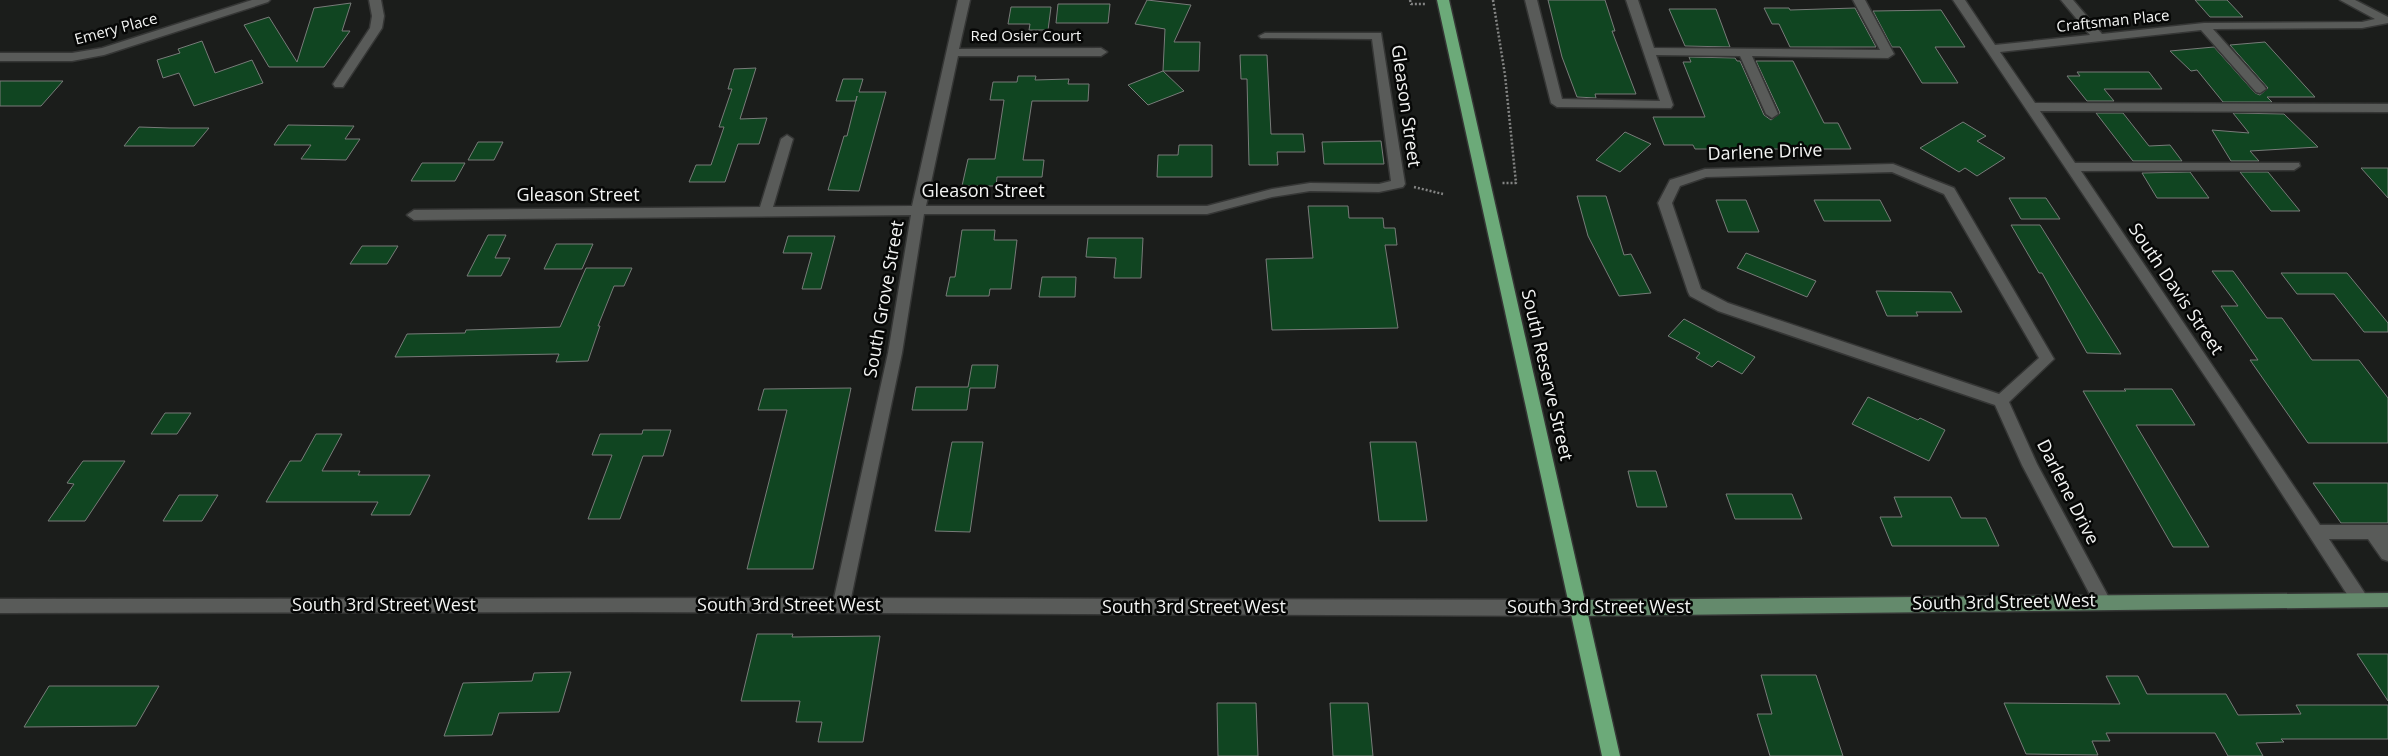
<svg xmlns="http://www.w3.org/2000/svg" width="2388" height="756" font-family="'Open Sans',sans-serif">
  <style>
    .building { fill: #104521; stroke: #787b79 }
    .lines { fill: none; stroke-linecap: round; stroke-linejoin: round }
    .minor-casing { stroke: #353635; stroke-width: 3 }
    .major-casing { stroke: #353635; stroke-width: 3 }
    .highway-casing { stroke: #353635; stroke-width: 3 }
    .path { stroke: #848584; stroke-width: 2.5; stroke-dasharray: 2 2; stroke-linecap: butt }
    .minor { fill: #595b59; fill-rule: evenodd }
    .major { fill: #648a6c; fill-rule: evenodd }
    .highway { fill: #6caa79; fill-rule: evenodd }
    .labels { text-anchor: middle; stroke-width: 5; stroke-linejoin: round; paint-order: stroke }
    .far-street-label { font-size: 15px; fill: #f3f4f3; stroke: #060706 }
    .street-label { font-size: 18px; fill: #f3f4f3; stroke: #060706 }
  </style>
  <rect width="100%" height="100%" fill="#1b1d1b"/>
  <g class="building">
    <polygon points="1147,0 1191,5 1174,42 1200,42 1199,71 1163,71 1165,29 1135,24"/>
    <polygon points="1548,0 1605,0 1615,31 1612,31 1636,94 1595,94 1596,98 1577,97 1562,57"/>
    <polygon points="2195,0 2227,0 2243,17 2210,17"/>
    <polygon points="351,3 342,31 350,31 324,67 269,67 244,25 269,17 297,62 314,8"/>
    <polygon points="1058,4 1110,4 1108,23 1056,23"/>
    <polygon points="1011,7 1051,7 1048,30 1029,30 1030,24 1008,24"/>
    <polygon points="1764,8 1789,8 1790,10 1855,8 1876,47 1790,47 1779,24 1772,24"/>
    <polygon points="1669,9 1716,9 1730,47 1685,46"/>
    <polygon points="1941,10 1965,47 1935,47 1958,83 1922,83 1900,47 1892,47 1873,11"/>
    <polygon points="202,41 215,73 252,60 263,83 194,106 179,73 163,78 157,60 180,53 178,49"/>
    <polygon points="2265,42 2315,97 2267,97 2272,102 2223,102 2197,70 2191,71 2170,51 2214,47 2255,93 2260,95 2268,88 2230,45"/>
    <polygon points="1240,55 1267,55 1271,134 1303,134 1305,152 1277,152 1278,165 1249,165 1247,79 1241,79"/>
    <polygon points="1689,57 1735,58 1737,61 1740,61 1764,115 1771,120 1780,113 1756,61 1793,61 1824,123 1838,123 1851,149 1695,149 1693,145 1664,145 1653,117 1705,117 1683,62 1691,62"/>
    <polygon points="756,68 740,119 767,118 759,144 738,144 725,182 689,182 696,165 711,165 724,127 719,127 732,89 728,89 734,69"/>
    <polygon points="1163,71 1184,91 1148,105 1128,85"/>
    <polygon points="2077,72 2149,72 2162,89 2104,89 2114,101 2087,101 2067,76 2080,76"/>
    <polygon points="1018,76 1036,76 1035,80 1069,79 1068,84 1089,84 1088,101 1032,101 1023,160 1044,160 1042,177 997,177 996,186 962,186 968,159 995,159 1004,100 990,100 993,82 1017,82"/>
    <polygon points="843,79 863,79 859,92 886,92 859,191 828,190 844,136 847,136 857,96 856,101 836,101"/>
    <polygon points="0,81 63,81 41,106 0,106"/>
    <polygon points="2096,113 2123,113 2149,146 2170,145 2182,161 2133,161"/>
    <polygon points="2233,113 2284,114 2318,147 2250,151 2259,161 2231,161 2212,130 2249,133"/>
    <polygon points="1963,122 1986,136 1977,141 2005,158 1977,176 1965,168 1959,172 1920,148"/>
    <polygon points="288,125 354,126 345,139 360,139 346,160 301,159 311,145 274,145"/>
    <polygon points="139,127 170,128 209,128 194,146 124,146"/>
    <polygon points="1625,132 1651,144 1620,172 1596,160"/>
    <polygon points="1381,141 1384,164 1324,164 1322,142"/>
    <polygon points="478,142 503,142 494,160 468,160"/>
    <polygon points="1179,145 1212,145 1212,177 1157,177 1158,155 1178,155"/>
    <polygon points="422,163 465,163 455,181 411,181"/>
    <polygon points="2361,168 2388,168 2388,198"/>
    <polygon points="2190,172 2209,198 2157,198 2142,173"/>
    <polygon points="2240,172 2268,172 2300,211 2271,211"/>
    <polygon points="1577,196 1606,196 1624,255 1631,254 1651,293 1619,296 1588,236"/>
    <polygon points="2009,198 2046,198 2060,219 2021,219"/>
    <polygon points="1716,200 1746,200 1759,232 1728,232"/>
    <polygon points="1814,200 1880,200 1891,221 1824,221"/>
    <polygon points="1308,206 1348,206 1349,218 1383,218 1384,228 1395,228 1397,245 1385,245 1398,328 1272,330 1266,259 1313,258"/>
    <polygon points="2011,225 2040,225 2121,354 2087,353 2042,273 2039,273"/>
    <polygon points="962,230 995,230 994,240 1017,240 1011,289 990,289 989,296 946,296 950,277 955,277"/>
    <polygon points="488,235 506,235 495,258 510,258 501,276 467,276"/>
    <polygon points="788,236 835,236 821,289 802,289 812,253 783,253"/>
    <polygon points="1088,238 1143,238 1141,278 1114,278 1116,258 1086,257"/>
    <polygon points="556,244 593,244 582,269 544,269"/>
    <polygon points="362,246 398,246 387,264 350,264"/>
    <polygon points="1746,253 1816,281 1807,297 1737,268"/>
    <polygon points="586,268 632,268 624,286 614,286 598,326 600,326 588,361 556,362 559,354 395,357 407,334 465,333 466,330 560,327"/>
    <polygon points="2212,271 2233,271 2267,318 2282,318 2312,360 2359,360 2388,398 2388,443 2308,443 2250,360 2258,360 2221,306 2238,306"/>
    <polygon points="2281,273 2347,273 2388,323 2388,332 2364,332 2334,294 2297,294"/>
    <polygon points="1042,277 1076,277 1075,297 1039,297"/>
    <polygon points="1876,291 1951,292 1962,312 1916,312 1918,316 1887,316"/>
    <polygon points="1684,319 1755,357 1742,374 1718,361 1712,367 1696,358 1700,353 1668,336"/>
    <polygon points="972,365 998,365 995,388 970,388 967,410 912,410 916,387 968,387"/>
    <polygon points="851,388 813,569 747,569 787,410 758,410 764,389"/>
    <polygon points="2124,389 2172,389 2195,425 2136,425 2209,547 2173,547 2083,391 2126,391"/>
    <polygon points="1868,397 1918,420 1920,418 1945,430 1929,461 1852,424"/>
    <polygon points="165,413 191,413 177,434 151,434"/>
    <polygon points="643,430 671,430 663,456 643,456 620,519 588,519 612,455 592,455 600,434 642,434"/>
    <polygon points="316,434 342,434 322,471 360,471 358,475 430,475 410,515 371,515 378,502 266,502 290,461 301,461"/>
    <polygon points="952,442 983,442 970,532 935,531"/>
    <polygon points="1370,442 1416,442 1427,521 1379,521"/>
    <polygon points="83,461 125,461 85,521 48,521 74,484 67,483"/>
    <polygon points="1628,471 1656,471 1667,507 1637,507"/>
    <polygon points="2313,483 2388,483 2388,523 2341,523"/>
    <polygon points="1726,494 1792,494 1802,519 1735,519"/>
    <polygon points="179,495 218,495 202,521 163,521"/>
    <polygon points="1894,497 1951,497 1961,518 1986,518 1999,546 1892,546 1880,517 1902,517"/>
    <polygon points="757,634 793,634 792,637 880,636 863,742 818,742 822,722 796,722 800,701 741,701"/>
    <polygon points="2357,654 2388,654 2388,701"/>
    <polygon points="571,672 559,712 499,713 492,735 444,736 463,683 532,681 534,673"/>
    <polygon points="1761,675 1816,675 1843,756 1770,756 1757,714 1772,714"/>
    <polygon points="2106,676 2138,676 2147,694 2226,694 2238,715 2301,714 2296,705 2388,705 2388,739 2281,739 2284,742 2256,743 2263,756 2228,756 2215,733 2106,733 2110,741 2092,741 2098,755 2026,754 2004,703 2120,704"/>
    <polygon points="49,686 159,686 136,726 24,727"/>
    <polygon points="1217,703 1256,703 1258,756 1218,756"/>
    <polygon points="1330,703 1368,703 1373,756 1333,756"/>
  </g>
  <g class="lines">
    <defs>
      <g id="minor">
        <polygon points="252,0 270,0 268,2 104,55 72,61 0,61 0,53 72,53 102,48"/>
        <polygon points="369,0 381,0 384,16 382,28 343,87 335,87 333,84 370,28 372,16"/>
        <polygon points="958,0 970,0 959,49 1101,48 1107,52 1101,56 958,56 926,206 1207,206 1272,189 1310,183 1379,184 1391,181 1372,39 1261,38 1259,36 1265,33 1381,33 1405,184 1403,187 1379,192 1310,191 1272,197 1207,214 924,214 902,353 851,598 1579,600 1585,603 1588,608 1585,613 1579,616 627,612 0,613 0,599 834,598 888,353 911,215 414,220 407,215 414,210 760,207 781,139 787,135 793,139 773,207 912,206"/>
        <polygon points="1525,0 1537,0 1562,99 1660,101 1626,0 1638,0 1654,48 1880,50 1853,0 1865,0 1894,54 1888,58 1752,56 1778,114 1772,118 1766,114 1740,56 1656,55 1673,105 1671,108 1557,107 1551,103"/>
        <polygon points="1953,0 1965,0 1995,45 2090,35 2061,0 2073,0 2102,34 2204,23 2362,22 2375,19 2340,0 2355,0 2388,17 2388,23 2362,28 2213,29 2264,86 2266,89 2260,93 2256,92 2201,30 2000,52 2035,103 2388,104 2388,112 2040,111 2075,163 2299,163 2300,166 2294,170 2081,171 2320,525 2388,525 2388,561 2382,559 2368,539 2329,539 2366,595 2369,600 2366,605 2360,607 2354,605 2225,406"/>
        <path d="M 1893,164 L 1954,188 L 2054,359 L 2009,402 L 2037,464 L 2108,596 L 2111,601 L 2108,606 L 2102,608 L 2096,606 L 2022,465 L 1995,405 L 1718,311 L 1690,296 L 1688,292 L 1658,203 L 1670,180 L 1705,169 ZM 1892,172 L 1944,194 L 2039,358 L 1999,394 L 1728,303 L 1701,289 L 1672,203 L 1680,186 L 1706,177 Z"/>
      </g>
      <polygon id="major" points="2388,593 2388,607 1579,616 1573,613 1570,608 1573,603 1579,600"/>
      <polygon id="highway" points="1437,0 1449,0 1620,756 1602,756"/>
    </defs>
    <use href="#minor" class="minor-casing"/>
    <use href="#major" class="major-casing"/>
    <use href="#highway" class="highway-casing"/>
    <g class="path">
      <polyline points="1410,0 1411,4 1426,4"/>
      <polyline points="1493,0 1505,75 1516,183 1501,183"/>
      <polyline points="1414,187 1443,194"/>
    </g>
    <use href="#minor" class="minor"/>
    <use href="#major" class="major"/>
    <use href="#highway" class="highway"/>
  </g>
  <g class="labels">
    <g class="far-street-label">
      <text transform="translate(2113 21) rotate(-6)" y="5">Craftsman Place</text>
      <text transform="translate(116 29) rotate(-15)" y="5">Emery Place</text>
      <text x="1026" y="41">Red Osier Court</text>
    </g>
    <g class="street-label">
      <text transform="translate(1406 106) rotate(82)" y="6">Gleason Street</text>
      <text transform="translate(1765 152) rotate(-2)" y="6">Darlene Drive</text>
      <text x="983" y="197">Gleason Street</text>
      <text x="578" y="201">Gleason Street</text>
      <text transform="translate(2176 289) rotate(56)" y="6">South Davis Street</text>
      <text transform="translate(884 299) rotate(-80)" y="6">South Grove Street</text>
      <text transform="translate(1547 375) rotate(77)" y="6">South Reserve Street</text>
      <text transform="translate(2068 492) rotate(63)" y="6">Darlene Drive</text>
      <text transform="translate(2004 602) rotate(-1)" y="6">South 3rd Street West</text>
      <text x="384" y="611">South 3rd Street West</text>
      <text x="789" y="611">South 3rd Street West</text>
      <text x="1194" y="613">South 3rd Street West</text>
      <text x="1599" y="613">South 3rd Street West</text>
    </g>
  </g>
</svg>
